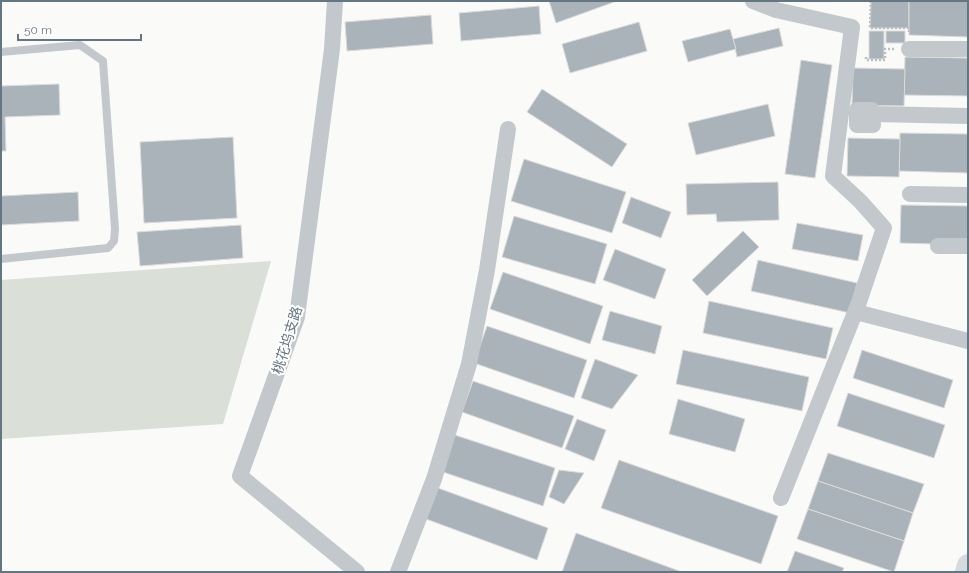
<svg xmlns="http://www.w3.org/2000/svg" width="969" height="573" font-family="Raleway,'Noto Sans SC',sans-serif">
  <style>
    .green { fill: #dadfd7 }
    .building { fill: #aab3b9; stroke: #dcdcda }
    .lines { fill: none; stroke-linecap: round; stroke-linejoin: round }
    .path { stroke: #bbbfc2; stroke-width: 2.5; stroke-dasharray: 2 2; stroke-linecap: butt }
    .lane { stroke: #c3c8cc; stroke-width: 8 }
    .street { stroke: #c3c8cc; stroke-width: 16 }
    .secondary { stroke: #d6dbdf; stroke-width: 22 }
    .labels { text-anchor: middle; stroke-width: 4; stroke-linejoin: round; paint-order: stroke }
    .street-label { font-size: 14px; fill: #657683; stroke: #fff }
  </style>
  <rect width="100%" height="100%" fill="#fafaf8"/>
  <polygon class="green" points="271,261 223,424 1,439 1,280"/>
  <g class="building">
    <polygon points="549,1 617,1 556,23"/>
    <polygon points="871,1 909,1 909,28 870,28"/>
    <polygon points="909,1 968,1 968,37 909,35"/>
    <polygon points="539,6 541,34 461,41 459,13"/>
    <polygon points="431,15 433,44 347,51 345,22"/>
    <polygon points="639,22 647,51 570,73 562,44"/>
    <polygon points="779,28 783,46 737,57 733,39"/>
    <polygon points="730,29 736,49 688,62 682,41"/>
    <rect x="869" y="31" width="15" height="28"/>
    <rect x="886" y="31" width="19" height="12"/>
    <polygon points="905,57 968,58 968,96 904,95"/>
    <polygon points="801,60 832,65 815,178 785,174"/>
    <polygon points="853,68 905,69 904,106 852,105"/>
    <polygon points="59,84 60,115 5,117 6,151 1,151 1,86"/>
    <polygon points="542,89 627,144 612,167 527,112"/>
    <polygon points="768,104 775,136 696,155 688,123"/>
    <polygon points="900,133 968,134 968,173 899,171"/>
    <polygon points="233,137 237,218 144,223 140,142"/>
    <polygon points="848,138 900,139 899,177 847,176"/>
    <polygon points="524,159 626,192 612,233 511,201"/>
    <polygon points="778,182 779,220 717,222 716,214 687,215 686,184"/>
    <polygon points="78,192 79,221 1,225 1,196"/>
    <polygon points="631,197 671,212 661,238 622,223"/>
    <polygon points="901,205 968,206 968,245 900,243"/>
    <polygon points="514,216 607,244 595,284 502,257"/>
    <polygon points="797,223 863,235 858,261 792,249"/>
    <polygon points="241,225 243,258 140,266 137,232"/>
    <polygon points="743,231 759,247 707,296 692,280"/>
    <polygon points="615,249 666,269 655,299 603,280"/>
    <polygon points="758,260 857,283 850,313 751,291"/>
    <polygon points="503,272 603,306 590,344 490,309"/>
    <polygon points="709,301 833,328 826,359 703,333"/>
    <polygon points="610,311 662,326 655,354 602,340"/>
    <polygon points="487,326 587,360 574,398 474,363"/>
    <polygon points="683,350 809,377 802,411 676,384"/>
    <polygon points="862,350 953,380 944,408 853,378"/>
    <polygon points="595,359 638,375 612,409 581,398"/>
    <polygon points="473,381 574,416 562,448 462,412"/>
    <polygon points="848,393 945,425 934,458 837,426"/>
    <polygon points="678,399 745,419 735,452 669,434"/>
    <polygon points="577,419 606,430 594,461 565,449"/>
    <polygon points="455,435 555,468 543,506 443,472"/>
    <polygon points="828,453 924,484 913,513 818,481"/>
    <polygon points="619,460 778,516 761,564 601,508"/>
    <polygon points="559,470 584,473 564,504 549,497"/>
    <polygon points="818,481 913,513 904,541 808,509"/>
    <polygon points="438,488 548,528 537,560 426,519"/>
    <polygon points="808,509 904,541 894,572 797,539"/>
    <polygon points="576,533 682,572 562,572"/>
    <polygon points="795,551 844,568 842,572 787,572"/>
  </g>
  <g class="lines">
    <g class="path">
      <polyline points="871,1 870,28 909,28 909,33"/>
      <polyline points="866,57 866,60 885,60 885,49 894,49"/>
    </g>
    <polyline class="lane" points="1,52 80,45 103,61 115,229 114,241 108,248 1,259"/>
    <g class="street">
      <polyline points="335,1 332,49 297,317 240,476 357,572"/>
      <polyline points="753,1 776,10 852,27 833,176 860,201 884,228 858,305 781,498"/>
      <polyline points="909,49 968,49"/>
      <polygon points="857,110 872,110 873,125 857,125"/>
      <polyline points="872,114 968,116"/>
      <polyline points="910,194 968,195"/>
      <polyline points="938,246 968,246"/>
      <polyline points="856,312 968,341"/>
      <polyline points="398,572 434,479 469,364 487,270 508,129"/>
    </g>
    <polyline class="secondary" points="966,572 968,565"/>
  </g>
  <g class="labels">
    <g class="street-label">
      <text transform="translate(287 340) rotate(-73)" y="5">桃花坞支路</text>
    </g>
  </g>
  <rect width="969" height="573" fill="none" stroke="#657683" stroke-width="4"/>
  <path d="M18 34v6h123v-6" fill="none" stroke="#657683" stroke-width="2"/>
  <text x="24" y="34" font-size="12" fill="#657683" stroke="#ffffff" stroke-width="3" paint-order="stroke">50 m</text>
</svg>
